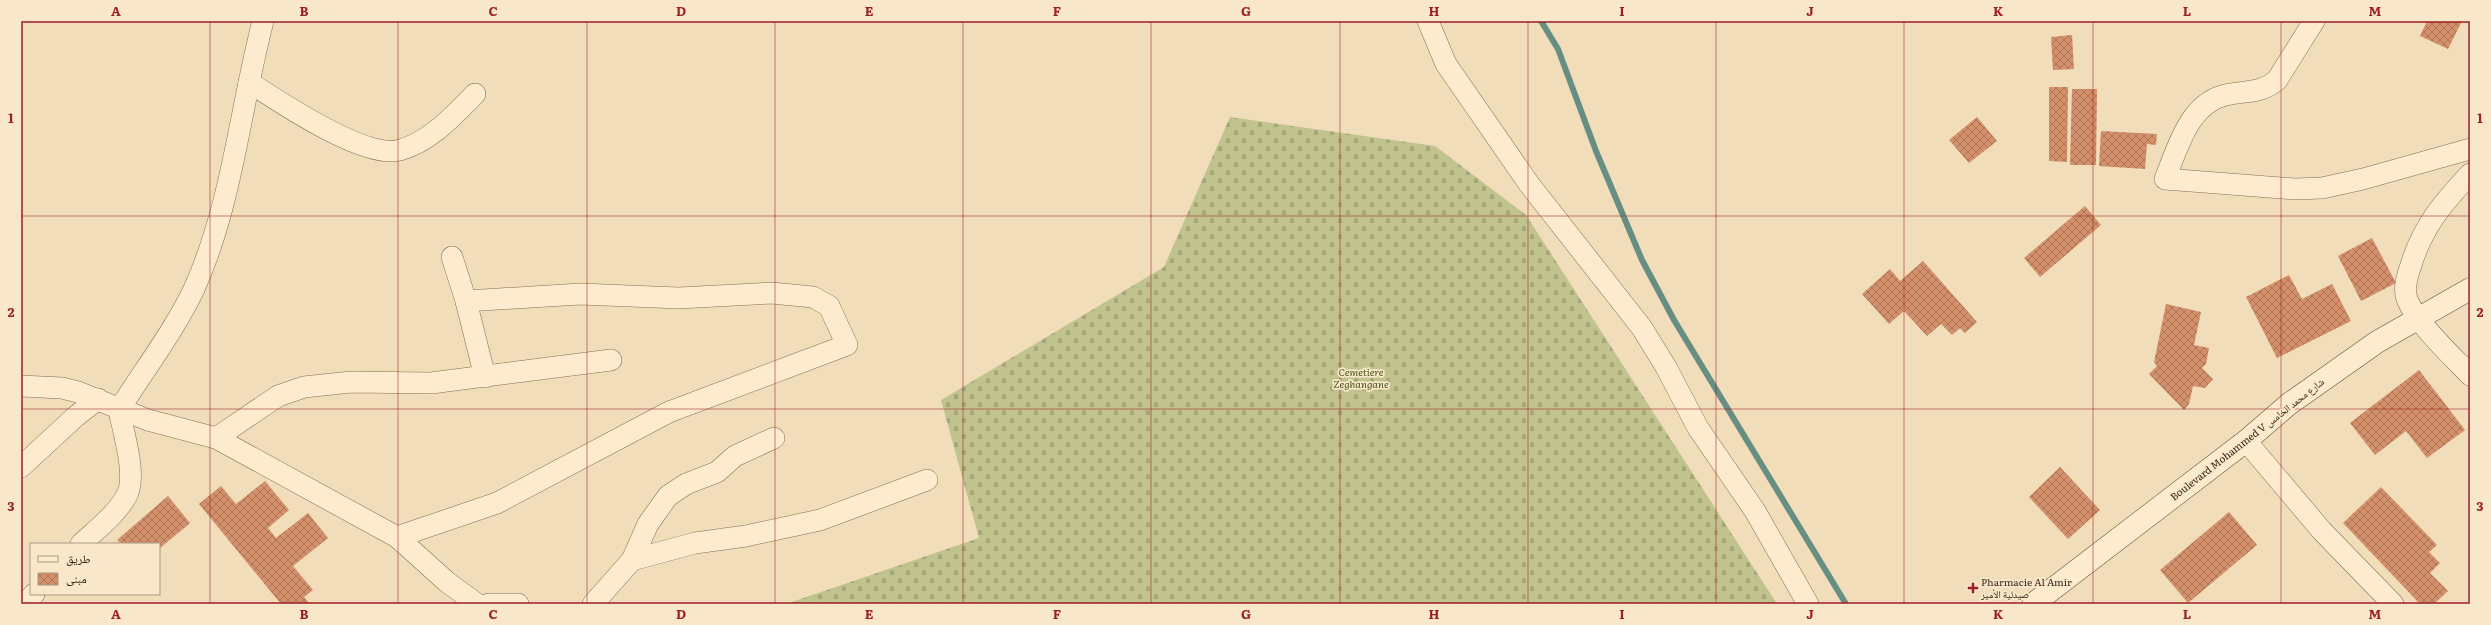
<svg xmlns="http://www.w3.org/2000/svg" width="2491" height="625" font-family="Literata,'Noto Naskh Arabic',serif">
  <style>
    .cemetery { fill: url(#cemetery-stones) }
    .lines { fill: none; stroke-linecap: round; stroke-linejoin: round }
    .stream { stroke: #668e82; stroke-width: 6 }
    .building { fill: url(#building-cross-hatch) }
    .minor-casing { stroke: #886c53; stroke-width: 22 }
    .secondary-casing { stroke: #6a4d36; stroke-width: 23 }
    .minor { stroke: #fcebcc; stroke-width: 21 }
    .secondary { stroke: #fcebcc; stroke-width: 22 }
    .grid { fill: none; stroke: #9c1e27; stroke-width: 1; stroke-opacity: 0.55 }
    .poi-dot { fill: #9c1e27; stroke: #f8e8c9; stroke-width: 1.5 }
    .labels { text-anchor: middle; stroke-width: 3.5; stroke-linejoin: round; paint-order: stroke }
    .park-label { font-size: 10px; font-style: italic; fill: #4a541e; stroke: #f8e8c9 }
    .street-label { font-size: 10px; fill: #362519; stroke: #f8e8c9 }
    .poi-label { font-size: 10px; fill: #362519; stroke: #f8e8c9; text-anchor: start }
    .neatline { fill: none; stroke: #9c1e27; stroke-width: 1.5 }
    .grid-label { font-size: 13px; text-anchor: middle; font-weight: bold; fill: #9c1e27 }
  </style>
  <defs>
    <pattern id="cemetery-stones" width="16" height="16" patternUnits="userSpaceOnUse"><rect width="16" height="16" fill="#c0c38d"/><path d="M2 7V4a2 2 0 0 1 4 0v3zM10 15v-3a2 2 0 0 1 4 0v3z" fill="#a6a779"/></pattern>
    <pattern id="building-cross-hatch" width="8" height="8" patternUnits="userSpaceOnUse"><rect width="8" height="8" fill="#d3906b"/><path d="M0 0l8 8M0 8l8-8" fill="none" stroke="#ac7557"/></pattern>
  </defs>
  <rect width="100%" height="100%" fill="#f1ddb9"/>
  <polygon class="cemetery" points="1230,117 1435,146 1526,215 1777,604 786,604 979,538 941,400 1164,267"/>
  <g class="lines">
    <polyline class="stream" points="1541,21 1558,49 1596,151 1642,260 1674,320 1846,604"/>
  </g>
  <g class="building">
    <polygon points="2427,21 2462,21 2448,49 2420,36"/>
    <polygon points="2072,35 2074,69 2053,70 2051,37"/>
    <polygon points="2049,87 2068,87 2067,162 2049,161"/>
    <polygon points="2072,89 2097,89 2096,165 2070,165"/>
    <polygon points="1977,117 1997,141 1969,163 1949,140"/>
    <polygon points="2101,131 2157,134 2156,145 2147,144 2145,169 2099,166"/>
    <polygon points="2085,206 2101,225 2040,277 2024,258"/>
    <polygon points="2372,238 2396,283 2361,301 2338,256"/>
    <polygon points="1923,261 1977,322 1965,333 1960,328 1952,335 1941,324 1927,336 1904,311 1889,324 1862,294 1890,269 1900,281"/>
    <polygon points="2289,275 2302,299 2332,284 2351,321 2277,358 2246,297"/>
    <polygon points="2166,304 2201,312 2194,345 2209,348 2206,364 2202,368 2213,379 2205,388 2193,386 2189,404 2184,410 2149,374 2157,366 2154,362"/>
    <polygon points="2419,370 2465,430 2427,458 2406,431 2375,455 2350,423"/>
    <polygon points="2060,467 2100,510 2068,539 2029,497"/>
    <polygon points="265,481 289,510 268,528 276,538 308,513 328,538 293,566 313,590 304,597 310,604 281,604 199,504 221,486 236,504"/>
    <polygon points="2381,487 2437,545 2429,552 2440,563 2430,573 2448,591 2434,604 2420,604 2343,523"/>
    <polygon points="168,496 190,523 159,549 159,544 121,544 117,540"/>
    <polygon points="2229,512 2257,545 2188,603 2160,570"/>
  </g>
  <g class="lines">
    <defs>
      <g id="minor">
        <polyline points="1428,21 1446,64 1529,184 1642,328 1666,367 1698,428 1755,511 1808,604"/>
        <path d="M 2314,21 L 2277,80 C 2264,92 2248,91 2231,94 C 2190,99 2178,147 2165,179 L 2295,189 L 2322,188 L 2363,179 L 2470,149"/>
        <path d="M 249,82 C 278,101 365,160 400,150 C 431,141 453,116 475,94"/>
        <path d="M 2470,174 C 2443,203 2423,226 2411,265 C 2408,274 2404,285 2406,295 C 2410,317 2454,358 2470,375"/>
        <polyline points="452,257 466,301 485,377"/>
        <polyline points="21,386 62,388 78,392 148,420 216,438 397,537 447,582 477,604"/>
        <polyline points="216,438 278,396 304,387 351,382 431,383 611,360"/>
        <polyline points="2246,441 2322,531 2393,604"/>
        <polyline points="21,467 75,417 98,399"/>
        <polyline points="397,537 497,503 669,412 847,345 829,306 813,297 772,293 679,298 580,294 466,301"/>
        <path d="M 81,544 C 97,529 117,514 127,495 C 137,475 123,431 119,410 C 144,370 174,331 194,289 C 232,205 240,109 263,21"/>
        <polyline points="632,560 695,543 746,536 820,520 927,480"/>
        <polyline points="25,604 34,594"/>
        <polyline points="489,604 518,604"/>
        <polyline points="593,604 632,560 648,524 668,496 686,484 717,472 735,456 774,438"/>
      </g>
      <polyline id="secondary" points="2033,604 2246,441 2289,404 2377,342 2470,289"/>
    </defs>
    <use href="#minor" class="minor-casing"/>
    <use href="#secondary" class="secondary-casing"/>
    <use href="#minor" class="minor"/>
    <use href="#secondary" class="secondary"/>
  </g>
  <path class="grid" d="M 210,21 L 210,604M 398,21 L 398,604M 587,21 L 587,604M 775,21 L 775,604M 963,21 L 963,604M 1151,21 L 1151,604M 1340,21 L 1340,604M 1528,21 L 1528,604M 1716,21 L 1716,604M 1904,21 L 1904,604M 2093,21 L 2093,604M 2281,21 L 2281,604M 21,216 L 2470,216M 21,409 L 2470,409"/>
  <path class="poi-dot" d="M1971 582h4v4h4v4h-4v4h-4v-4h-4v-4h4z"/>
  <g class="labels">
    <g class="park-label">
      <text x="1361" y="376">Cemetiere<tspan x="1361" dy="12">Zeghangane</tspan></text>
    </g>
    <g class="street-label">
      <text transform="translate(2247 439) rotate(-38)" y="4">Boulevard Mohammed V شارع محمد الخامس</text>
    </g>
    <g class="poi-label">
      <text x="1981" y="586">Pharmacie Al Amir<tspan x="1981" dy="12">صيدلية الأمير</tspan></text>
    </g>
  </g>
  <rect width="2491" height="625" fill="none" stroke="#f8e8c9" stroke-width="44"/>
  <rect x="30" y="543" width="130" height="52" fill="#f8e8c9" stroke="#aa9a83"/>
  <rect x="38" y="556" width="20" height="6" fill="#fcebcc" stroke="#aa9a83"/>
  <text x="66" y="563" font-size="12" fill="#362519">طريق</text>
  <rect x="38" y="573" width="20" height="12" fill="url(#building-cross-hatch)" stroke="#aa9a83"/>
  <text x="66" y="583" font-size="12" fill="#362519">مبنى</text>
  <rect x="22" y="22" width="2447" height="581" class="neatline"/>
  <g class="grid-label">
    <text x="116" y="16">A</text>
    <text x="304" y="16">B</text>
    <text x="493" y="16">C</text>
    <text x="681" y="16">D</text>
    <text x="869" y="16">E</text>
    <text x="1057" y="16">F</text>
    <text x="1246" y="16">G</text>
    <text x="1434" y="16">H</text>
    <text x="1622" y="16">I</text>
    <text x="1810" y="16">J</text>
    <text x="1998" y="16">K</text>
    <text x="2187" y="16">L</text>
    <text x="2375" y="16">M</text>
    <text x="11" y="123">1</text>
    <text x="2480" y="123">1</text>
    <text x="11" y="317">2</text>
    <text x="2480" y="317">2</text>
    <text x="11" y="511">3</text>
    <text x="2480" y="511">3</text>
    <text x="116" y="619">A</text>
    <text x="304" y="619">B</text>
    <text x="493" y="619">C</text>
    <text x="681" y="619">D</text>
    <text x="869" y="619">E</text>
    <text x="1057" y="619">F</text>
    <text x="1246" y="619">G</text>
    <text x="1434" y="619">H</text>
    <text x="1622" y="619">I</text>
    <text x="1810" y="619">J</text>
    <text x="1998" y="619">K</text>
    <text x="2187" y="619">L</text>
    <text x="2375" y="619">M</text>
  </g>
</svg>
